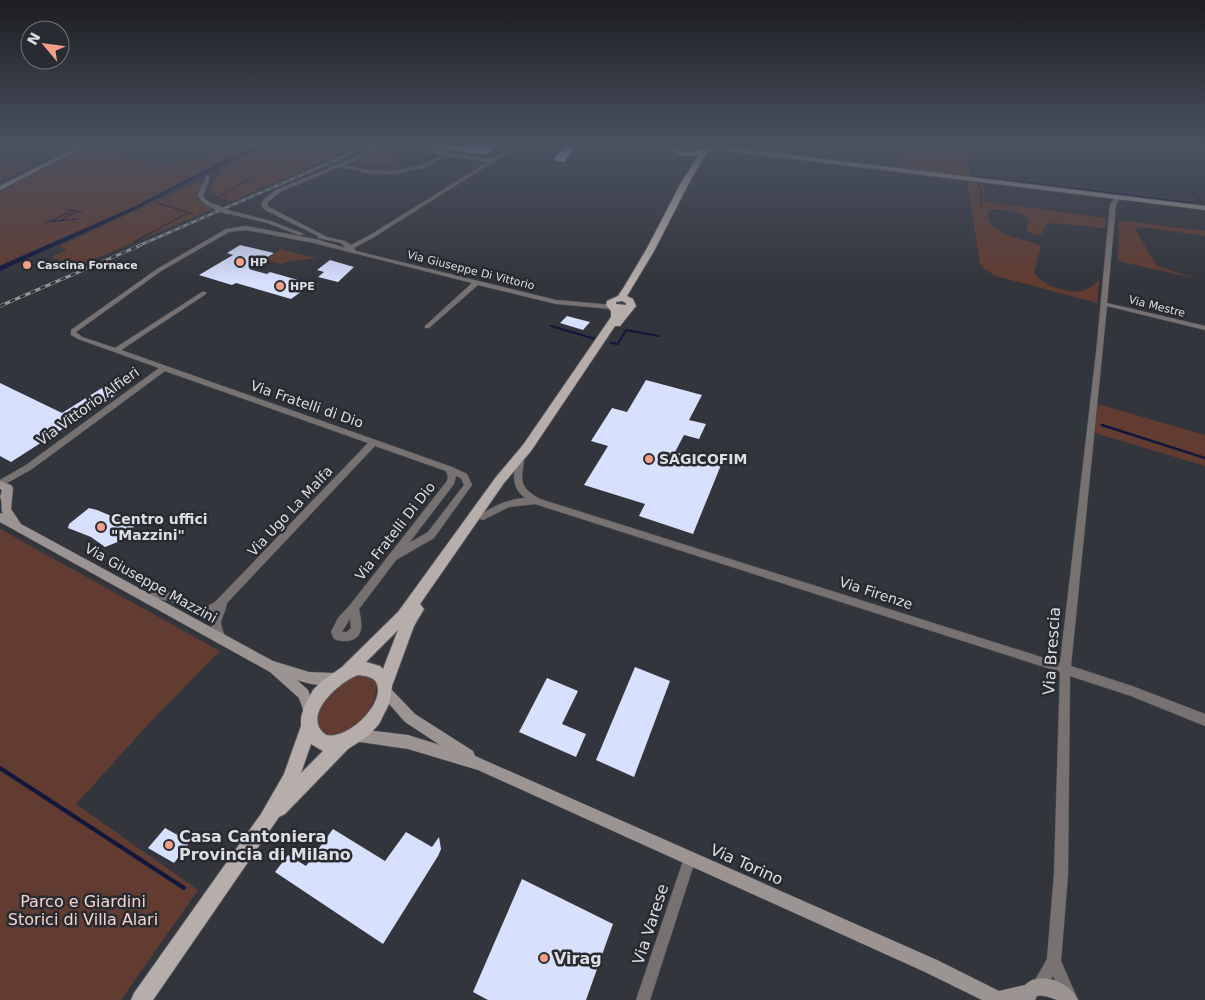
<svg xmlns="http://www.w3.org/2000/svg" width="1205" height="1000" font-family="'DejaVu Sans',sans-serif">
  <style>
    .green { fill: #623c30 }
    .water { fill: #11163c }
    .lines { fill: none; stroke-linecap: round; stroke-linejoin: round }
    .stream-far3 { stroke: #11163c; stroke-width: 1 }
    .stream-far2 { stroke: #11163c; stroke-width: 2 }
    .stream-far1 { stroke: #11163c; stroke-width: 2.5 }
    .stream { stroke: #11163c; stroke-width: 4 }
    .building { fill: #d7e0ff }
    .street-casing { stroke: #52545a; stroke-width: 1 }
    .secondary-casing { stroke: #52545a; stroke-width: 1 }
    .primary-casing { stroke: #52545a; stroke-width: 2 }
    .street { fill: #777271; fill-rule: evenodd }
    .secondary { fill: #9b9492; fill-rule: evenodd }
    .primary { fill: #b7aeab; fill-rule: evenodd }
    .rail-far1-casing { stroke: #92949a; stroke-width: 2.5 }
    .rail-casing { stroke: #92949a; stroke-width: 3 }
    .rail-far1 { stroke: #292b32; stroke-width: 1; stroke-dasharray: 4.5; stroke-linecap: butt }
    .rail { stroke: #292b32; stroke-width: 2; stroke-dasharray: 5.5; stroke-linecap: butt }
    .street-bridge-casing { stroke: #52545a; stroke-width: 5.5; stroke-linecap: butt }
    .street-bridge { stroke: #777271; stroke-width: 5 }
    .poi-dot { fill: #f39f85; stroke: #292b32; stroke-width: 2 }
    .labels { text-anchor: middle; stroke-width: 5; stroke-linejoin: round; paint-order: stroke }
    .far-poi-label { font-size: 11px; font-weight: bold; fill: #dedfe4; stroke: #292b32; text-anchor: start }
    .far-street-label { font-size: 11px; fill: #dedfe4; stroke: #292b32 }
    .street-label { font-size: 14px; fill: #dedfe4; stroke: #292b32 }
    .poi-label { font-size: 14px; font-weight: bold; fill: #dedfe4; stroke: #292b32; text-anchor: start }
    .near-street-label { font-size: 16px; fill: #dedfe4; stroke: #292b32 }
    .near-poi-label { font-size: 16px; font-weight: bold; fill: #dedfe4; stroke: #292b32; text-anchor: start }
    .near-park-label { font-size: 16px; fill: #f7d5cb; stroke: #292b32 }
  </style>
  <rect width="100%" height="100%" fill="#33353c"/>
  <g class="green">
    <polygon points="240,143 262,143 242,151 131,208 0,265 0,192 80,149 163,164 203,158"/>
    <path d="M 278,143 L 360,143 L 356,147 L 230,202 L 217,196 L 212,191 C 206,169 261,149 278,143 Z"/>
    <polygon points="903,143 936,143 965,147 970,177 903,169"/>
    <polygon points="393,147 412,150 393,157 395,165 377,165 358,161 385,148"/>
    <polygon points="0,161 32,167 0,181"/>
    <polygon points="199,181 203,181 196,197 202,203 213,209 76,267 51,257 67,250 60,246"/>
    <path d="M 967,181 L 980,182 L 984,186 L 985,202 L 1106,218 L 1105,228 L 1051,223 L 1046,225 L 1042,234 L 1035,235 L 1027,231 L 1028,219 C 1019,210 1003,209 991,210 L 987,213 C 990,238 1024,237 1041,246 L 1034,272 C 1040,285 1068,294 1082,291 C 1089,289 1094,285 1099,280 L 1097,303 L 996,276 L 986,270 L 980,264 Z"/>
    <polygon points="1119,220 1205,231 1205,236 1141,227 1135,229 1157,266 1198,279 1118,261"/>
    <polygon points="284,247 282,250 317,258 290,261 281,264 265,260"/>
    <polygon points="1098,404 1205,435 1205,466 1095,433"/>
    <polygon points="0,529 220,651 154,718 76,804 198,890 121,1000 0,1000"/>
    <path d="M 359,673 L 375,678 C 383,701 354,741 329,737 C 301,732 328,693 338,683 C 343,679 352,676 359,673 Z"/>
  </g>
  <polygon class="water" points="263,143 273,143 202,175 130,212 0,271 0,266 134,207 237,154"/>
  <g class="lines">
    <g class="stream-far3">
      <polyline points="939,143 967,147"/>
      <polyline points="966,143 974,176 1193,203"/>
      <polyline points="1160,143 1179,167 1174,169 1201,203"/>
      <polyline points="976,182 981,187 981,205"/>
      <polyline points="220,196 312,143"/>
      <polyline points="158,203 193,214"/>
      <polyline points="67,209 82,213"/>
      <polyline points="51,221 74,210"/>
      <polyline points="60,221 75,212"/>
      <polyline points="46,222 78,219"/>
      <polyline points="134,242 186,214"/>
    </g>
    <g class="stream-far2">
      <polyline points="551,326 595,339"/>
      <polyline points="611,343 618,344 626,330 659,336"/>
    </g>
    <polyline class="stream-far1" points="1102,425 1205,458"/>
    <polyline class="stream" points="0,768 184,888"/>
  </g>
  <g class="building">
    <polygon points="350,143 384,143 367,150 350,145"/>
    <polygon points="433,143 500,143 486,155 432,147"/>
    <polygon points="565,145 576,146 564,162 553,160"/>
    <polygon points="240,245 274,253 249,269 267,274 270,272 312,284 291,299 236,283 232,285 199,275 233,255 227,253"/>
    <polygon points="330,260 354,267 338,282 318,277 324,272 317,270"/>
    <polygon points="567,316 590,322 583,330 560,323"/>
    <polygon points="646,380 702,395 689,420 706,424 699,439 684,435 675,452 721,465 693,534 639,516 645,504 584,485 608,446 591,441 612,408 627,412"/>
    <polygon points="0,383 62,413 102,388 117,394 11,462 0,456"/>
    <polygon points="89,508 97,510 135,526 129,530 130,532 120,541 105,547 91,537 68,528 69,524"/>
    <polygon points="635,667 670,681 634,777 596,760"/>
    <polygon points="547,678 578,691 562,724 586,734 576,757 519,732"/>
    <polygon points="165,828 190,842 174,863 148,848"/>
    <polygon points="333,829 385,861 406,832 432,847 439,837 441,849 438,856 383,944 275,872 288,855 306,866"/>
    <polygon points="522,879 613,924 586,1000 488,1000 473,992"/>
  </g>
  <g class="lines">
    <defs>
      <g id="street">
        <polygon points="32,143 42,143 77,150 75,151"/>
        <path d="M 389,143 L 492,159 L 518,143 L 523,143 L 374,237 L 354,248 L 356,251 L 556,300 L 612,305 L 615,307 L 612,309 L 556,304 L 478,285 L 429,328 L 425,328 L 425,326 L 472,283 L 314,243 L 246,230 L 229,232 L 161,271 L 76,332 L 82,337 L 115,348 L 202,292 L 206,292 L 206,294 L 121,350 L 452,467 L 467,474 L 472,485 L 434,538 L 396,560 L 359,609 C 360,615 362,623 361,629 C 359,642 344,643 334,639 L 331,632 L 338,618 L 350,605 L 447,481 L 448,477 L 446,471 L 375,446 L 227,603 C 223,623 216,617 227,640 L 226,643 L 222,645 L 218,643 C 213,633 209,624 213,613 C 191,619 183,603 164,600 C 156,598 147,601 140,599 L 138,596 L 140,593 C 155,588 172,592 186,599 C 192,603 197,607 204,606 C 208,606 212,604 215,602 L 368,443 L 165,371 L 32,469 L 0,487 L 0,480 L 26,465 L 159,368 L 78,339 L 71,335 L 71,330 L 157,269 L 226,229 L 246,226 L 315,239 L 346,248 L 341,243 L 318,238 L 318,236 L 265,210 L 261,206 L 263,200 L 276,190 ZM 389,146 L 442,155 C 412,173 378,175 344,165 ZM 448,156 L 488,162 L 370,235 L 351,245 L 345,241 L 327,237 L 267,206 L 268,202 L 280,192 L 340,167 L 366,173 L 394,174 L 423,168 ZM 456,476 L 461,478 L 464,485 L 428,532 L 409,543 L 454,484 ZM 350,619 L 351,628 L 347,632 L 342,632 Z"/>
        <path d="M 207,175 L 210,178 L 203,195 L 206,200 L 217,206 L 217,208 C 208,208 202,202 197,195 L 206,178 L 205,176 Z"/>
        <path d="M 1125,196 L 1128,198 L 1127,199 L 1119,200 L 1116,204 L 1107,303 L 1205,326 L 1205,330 L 1107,306 L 1071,666 L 1132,686 L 1205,714 L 1205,726 L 1131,696 L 1070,676 L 1068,874 L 1061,961 L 1078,1000 L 1064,1000 L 1053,976 L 1043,992 L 1038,994 L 1033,992 L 1031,987 L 1047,959 L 1054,874 L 1060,672 L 535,504 L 509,507 L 483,520 L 480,519 L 479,517 L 480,515 C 494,506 508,499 525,498 C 512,488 513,477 516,462 L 520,459 L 524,462 C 520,483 521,488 540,499 L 1060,663 L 1097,344 L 1110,204 L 1115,198 Z"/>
        <polygon points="228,210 271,221 304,234 299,235 267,223 226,213 225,212"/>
        <polygon points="690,852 695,853 696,858 650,1000 636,1000 684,858 685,853"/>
      </g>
      <g id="secondary">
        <polygon points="85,143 92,143 0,190 0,186"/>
        <polygon points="651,143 659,143 678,150 673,151"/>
        <polygon points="708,143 728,147 1205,206 1205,210 728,151 706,146 706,144"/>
        <path d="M 0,481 L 11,485 L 13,488 L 11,509 L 21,524 L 273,661 L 309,672 L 333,673 L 337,675 L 339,679 L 337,683 C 325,688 309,684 297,680 L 308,690 L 316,711 L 315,715 L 310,717 L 305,715 L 299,698 L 270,672 L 0,522 L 0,513 L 3,514 C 0,508 3,503 0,497 L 2,490 L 0,489 Z"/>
        <path d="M 386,686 L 390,688 L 415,714 L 473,751 L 475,756 L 937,960 L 999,991 L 1025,985 C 1039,970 1071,982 1078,1000 C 1072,1000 1063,1000 1057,1000 C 1050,998 1046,995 1037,996 L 1035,1000 L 982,1000 L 925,972 L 478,770 L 408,749 L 353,741 L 351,736 L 353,731 L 358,729 L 408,735 L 440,745 L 405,722 L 382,696 L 380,692 L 382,688 Z"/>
      </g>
      <path id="primary" d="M 678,143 L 685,143 L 679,148 L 684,152 L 690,152 L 708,148 L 711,150 L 707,152 L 690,181 L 654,251 L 627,296 L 633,299 L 636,306 L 620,326 L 615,326 L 531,451 L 504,483 L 420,604 L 424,609 L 414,626 L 392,686 L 389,704 L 379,724 L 368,736 L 348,749 L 285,814 L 279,817 L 153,1000 L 131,1000 L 134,993 L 261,814 L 284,774 L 301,726 L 301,718 L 304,707 L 313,690 L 322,681 L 342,667 L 398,612 L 496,477 L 523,445 L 611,317 L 611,311 L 606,305 L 607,301 L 618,296 L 624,287 L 646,250 L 682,181 L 699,155 C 688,157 679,157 672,148 ZM 622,301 L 626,303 L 626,305 L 616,304 L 616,302 ZM 398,630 L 383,669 L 380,666 L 366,662 ZM 358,675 C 364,676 372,676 376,682 C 387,702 349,740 326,735 C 300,716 339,682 358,675 ZM 311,744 L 323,751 L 301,773 Z"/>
    </defs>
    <use href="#street" class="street-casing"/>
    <use href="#secondary" class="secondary-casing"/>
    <use href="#primary" class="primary-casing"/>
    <use href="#street" class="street"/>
    <use href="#secondary" class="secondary"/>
    <use href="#primary" class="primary"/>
    <defs>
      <polyline id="rail-far1" points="138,246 375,143"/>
      <polyline id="rail" points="0,306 141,245"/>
    </defs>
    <use href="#rail-far1" class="rail-far1-casing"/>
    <use href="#rail" class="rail-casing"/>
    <use href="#rail-far1" class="rail-far1"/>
    <use href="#rail" class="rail"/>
    <defs>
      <polyline id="street-bridge" points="215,207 228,212"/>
    </defs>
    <use href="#street-bridge" class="street-bridge-casing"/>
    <use href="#street-bridge" class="street-bridge"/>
  </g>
  <linearGradient id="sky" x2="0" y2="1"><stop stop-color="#1c1d21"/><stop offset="0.51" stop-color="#4a5161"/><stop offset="1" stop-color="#4a5161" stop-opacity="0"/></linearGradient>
  <rect width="1205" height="283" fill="url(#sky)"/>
  <g class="poi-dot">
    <circle cx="240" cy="262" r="5"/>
    <circle cx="27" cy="265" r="5"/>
    <circle cx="280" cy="286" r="5"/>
    <circle cx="649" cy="459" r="5"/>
    <circle cx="101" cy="527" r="5"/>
    <circle cx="169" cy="845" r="5"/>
    <circle cx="544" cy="958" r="5"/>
  </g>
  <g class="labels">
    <g class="far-poi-label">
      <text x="250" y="266">HP</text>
      <text x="37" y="269">Cascina Fornace</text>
      <text x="290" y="290">HPE</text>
    </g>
    <g class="far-street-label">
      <text transform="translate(471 270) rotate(14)" y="4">Via Giuseppe Di Vittorio</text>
      <text transform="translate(1157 306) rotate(14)" y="4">Via Mestre</text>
    </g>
    <g class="street-label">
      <text transform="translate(307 404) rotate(19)" y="5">Via Fratelli di Dio</text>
      <text transform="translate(88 406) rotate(-36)" y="5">Via Vittorio Alfieri</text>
      <text transform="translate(290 511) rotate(-47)" y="5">Via Ugo La Malfa</text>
      <text transform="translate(395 531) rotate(-52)" y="5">Via Fratelli Di Dio</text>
      <text transform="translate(151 583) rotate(29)" y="5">Via Giuseppe Mazzini</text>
      <text transform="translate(876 593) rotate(18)" y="5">Via Firenze</text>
    </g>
    <g class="poi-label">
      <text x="659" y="464">SAGICOFIM</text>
      <text x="111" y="524">Centro uffici<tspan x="111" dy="16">"Mazzini"</tspan></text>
    </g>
    <g class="near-street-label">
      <text transform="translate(1051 651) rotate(-86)" y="6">Via Brescia</text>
      <text transform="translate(747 864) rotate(24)" y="6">Via Torino</text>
      <text transform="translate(650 924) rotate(-72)" y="6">Via Varese</text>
    </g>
    <g class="near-poi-label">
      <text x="179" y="842">Casa Cantoniera<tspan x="179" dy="18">Provincia di Milano</tspan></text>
      <text x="554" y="964">Virag</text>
    </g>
    <g class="near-park-label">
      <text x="83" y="907">Parco e Giardini<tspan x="83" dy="18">Storici di Villa Alari</tspan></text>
    </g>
  </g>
  <g transform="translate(45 45) rotate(299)"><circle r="24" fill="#292b32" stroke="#717379"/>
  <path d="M0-4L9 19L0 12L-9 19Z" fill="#f39f85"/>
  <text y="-8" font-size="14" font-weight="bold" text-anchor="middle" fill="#dedfe4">N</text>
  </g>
</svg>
